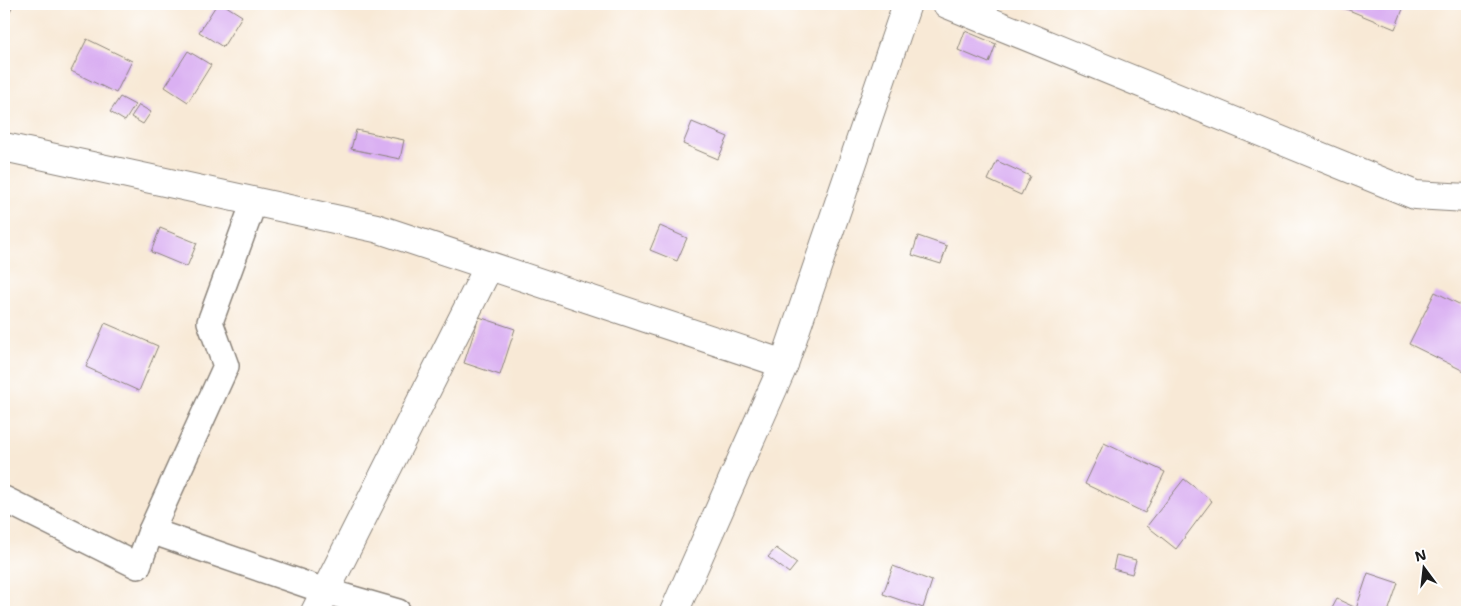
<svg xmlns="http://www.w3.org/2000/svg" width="1471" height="616" font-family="'Shantell Sans',sans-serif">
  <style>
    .building { fill: #dab0f2 }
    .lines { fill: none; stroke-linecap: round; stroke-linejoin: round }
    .service-casing { stroke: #8a8279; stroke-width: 28 }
    .minor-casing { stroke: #8a8279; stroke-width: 30 }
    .service { stroke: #fff; stroke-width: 25 }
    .minor { stroke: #fff; stroke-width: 28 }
  </style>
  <rect width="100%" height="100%" fill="#fff"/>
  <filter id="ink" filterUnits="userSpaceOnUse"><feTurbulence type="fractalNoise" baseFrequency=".02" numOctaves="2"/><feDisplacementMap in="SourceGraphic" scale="10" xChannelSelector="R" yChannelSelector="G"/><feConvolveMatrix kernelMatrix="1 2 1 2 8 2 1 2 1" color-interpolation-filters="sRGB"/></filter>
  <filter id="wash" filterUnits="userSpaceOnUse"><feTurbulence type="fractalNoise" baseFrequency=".0096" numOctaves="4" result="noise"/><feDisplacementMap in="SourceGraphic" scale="20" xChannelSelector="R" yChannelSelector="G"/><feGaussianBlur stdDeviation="1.12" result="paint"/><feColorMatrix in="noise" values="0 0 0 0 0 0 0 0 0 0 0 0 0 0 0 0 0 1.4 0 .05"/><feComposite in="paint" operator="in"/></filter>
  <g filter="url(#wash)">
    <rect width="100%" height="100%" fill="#f8e9d6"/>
    <g id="blocks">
      <g class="building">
        <polygon points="4,4 13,4 9,14 4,12"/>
        <polygon points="217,4 223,4 242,16 223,47 199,32"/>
        <polygon points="1334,4 1405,4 1395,29"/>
        <polygon points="965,31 996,44 989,63 958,50"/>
        <polygon points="87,39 132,61 116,93 71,71"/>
        <polygon points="188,51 211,65 188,102 165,87"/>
        <polygon points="120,97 135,105 125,121 110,112"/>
        <polygon points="139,105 151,112 143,124 131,117"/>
        <polygon points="692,122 728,137 718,159 683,144"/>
        <polygon points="356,130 404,140 400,159 351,149"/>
        <polygon points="997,161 1030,176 1021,195 988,180"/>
        <polygon points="660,226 687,238 677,261 650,250"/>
        <polygon points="160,228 197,243 187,267 151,252"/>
        <polygon points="918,236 947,246 941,264 912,255"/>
        <polygon points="1435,292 1467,308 1467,369 1466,372 1409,344"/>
        <polygon points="479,317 515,329 500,375 464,363"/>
        <polygon points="105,323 158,346 139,391 86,367"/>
        <polygon points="1104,443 1165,472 1145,513 1085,484"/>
        <polygon points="1184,479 1212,501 1176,549 1147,526"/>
        <polygon points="776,548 797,563 789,573 768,557"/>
        <polygon points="1116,555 1136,560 1132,574 1113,569"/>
        <polygon points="893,566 932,581 923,608 883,594"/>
        <polygon points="1368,573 1398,583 1388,612 1355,612"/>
        <polygon points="1337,599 1354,607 1351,612 1330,612"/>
      </g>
    </g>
  </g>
  <g filter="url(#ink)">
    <use href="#blocks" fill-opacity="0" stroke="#8a8279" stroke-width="1"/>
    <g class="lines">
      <defs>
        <g id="service">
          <polyline points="4,499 138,566 151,531 226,366 210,322 254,202"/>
          <polyline points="151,531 325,591 398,612"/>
        </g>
        <g id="minor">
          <polyline points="947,4 1415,195 1467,198"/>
          <polyline points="4,147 376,228 784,364"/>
          <polyline points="315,612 489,266"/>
          <polyline points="674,612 784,364 907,4"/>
        </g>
      </defs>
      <use href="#service" class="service-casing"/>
      <use href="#minor" class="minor-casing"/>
      <use href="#service" class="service"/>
      <use href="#minor" class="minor"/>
    </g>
  </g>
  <rect width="1471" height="616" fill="none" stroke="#fff" stroke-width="20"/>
  <g transform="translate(1424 568) rotate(345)" stroke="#ffffff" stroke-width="4" paint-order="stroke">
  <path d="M0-4L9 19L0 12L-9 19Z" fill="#1c1c1c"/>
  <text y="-8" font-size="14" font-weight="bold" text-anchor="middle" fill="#1c1c1c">N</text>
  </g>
</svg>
